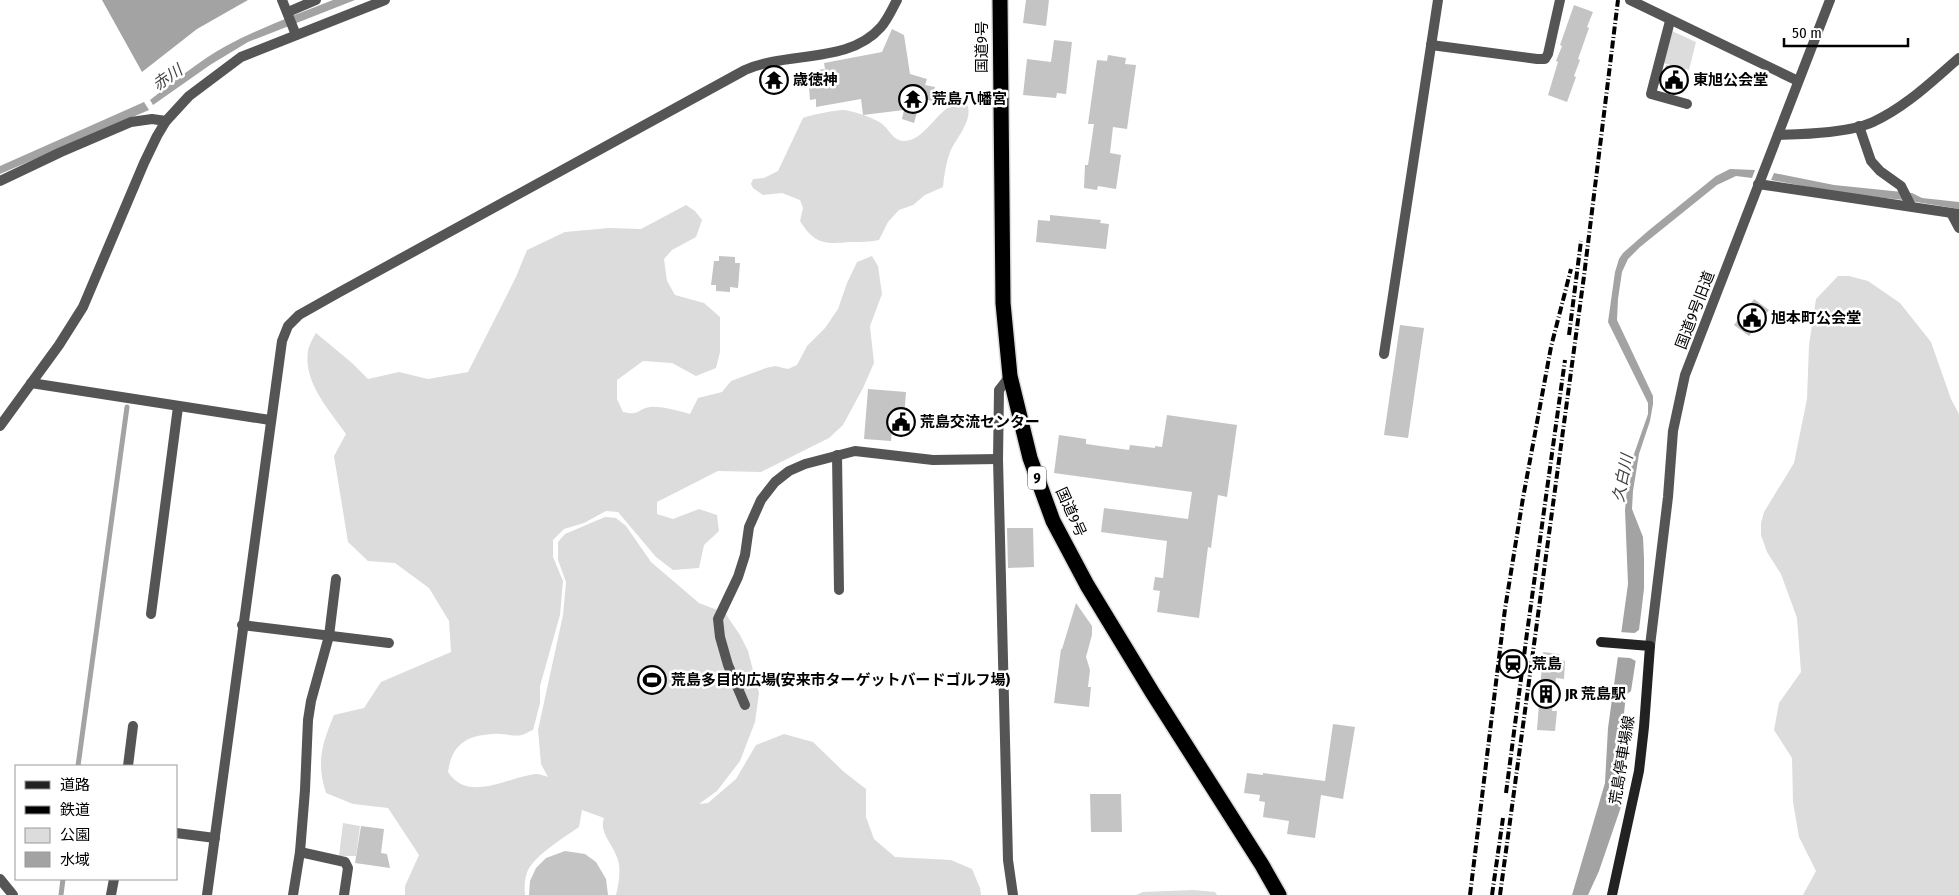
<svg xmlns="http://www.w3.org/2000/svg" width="1959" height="895" font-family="'Fira Sans Condensed','Noto Sans JP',sans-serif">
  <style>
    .green { fill: #dcdcdc }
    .water { fill: #a3a3a3 }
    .pier { fill: #fff }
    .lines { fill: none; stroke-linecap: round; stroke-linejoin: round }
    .stream { stroke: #a3a3a3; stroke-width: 5 }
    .building { fill: #c4c4c4 }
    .highway-casing { stroke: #dbdbdb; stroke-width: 18 }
    .street { stroke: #555; stroke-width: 10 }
    .secondary { stroke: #222; stroke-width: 10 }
    .highway { stroke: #000; stroke-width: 15 }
    .rail { stroke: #000; stroke-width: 4; stroke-dasharray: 8 2.5 1 2.5; stroke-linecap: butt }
    .labels { text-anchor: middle; stroke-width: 5; stroke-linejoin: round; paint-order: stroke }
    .shield { fill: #fff; stroke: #4c4c4c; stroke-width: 1 }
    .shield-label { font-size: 14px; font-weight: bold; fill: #000 }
    .street-label { font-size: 15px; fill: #000; stroke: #fff }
    .poi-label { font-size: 15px; font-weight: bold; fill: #000; stroke: #fff; text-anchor: start }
    .water-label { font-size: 16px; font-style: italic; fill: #444; stroke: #fff }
  </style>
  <rect width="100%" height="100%" fill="#fff"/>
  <g class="green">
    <polygon points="1672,31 1696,42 1689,70 1663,63"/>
    <path d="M 959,103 L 967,104 C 974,120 956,138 950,152 C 946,163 944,175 943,187 L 925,195 L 913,205 L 899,210 L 888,222 L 879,240 C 869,242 861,242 851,242 C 825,244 815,245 800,221 L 803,208 L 800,200 L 782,193 L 763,195 L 753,188 L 751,184 L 753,179 L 764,178 L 778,171 L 803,118 C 809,115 840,109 845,110 C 856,112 871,117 881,123 C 889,129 893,141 904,141 C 926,141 938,106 959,103 Z"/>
    <path d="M 686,205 L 695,211 L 702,220 L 696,237 L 672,250 L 664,259 L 667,281 L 675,295 L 704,303 L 720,317 L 720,352 L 716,368 L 696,376 L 672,363 L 643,361 L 617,380 L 617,399 L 623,412 C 641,416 636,409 650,407 C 662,406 678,411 690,414 L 698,398 L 722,392 L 731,381 L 766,368 L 775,366 L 788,369 L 797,365 L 807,346 L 825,328 L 838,309 L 847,283 L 857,262 L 872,256 L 878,266 L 882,294 L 870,326 L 874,363 L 863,388 L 843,425 L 829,438 L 761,472 L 718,471 L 657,502 L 657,514 L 673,519 L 699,509 L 717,515 L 719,531 L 704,545 L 699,568 L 673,570 L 656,557 L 618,512 L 606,511 L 584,523 L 564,529 L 553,540 L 553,557 L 563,581 L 560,615 L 540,686 L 540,703 L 533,730 C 529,731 526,734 522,735 C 513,737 503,733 494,734 C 467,735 452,744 448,772 C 469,804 509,776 537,774 C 540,774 545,776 548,777 L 541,764 L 538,730 L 563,615 L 566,582 L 558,560 L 558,542 L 565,534 L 605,517 L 616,518 L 626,526 L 651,562 L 699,603 L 725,613 L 740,635 L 748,651 L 759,693 L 755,722 L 740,761 L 717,791 L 699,804 L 708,803 L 736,779 L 756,745 L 784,734 L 813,742 L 844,772 L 866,789 L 866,817 L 874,839 L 895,857 L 951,860 L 972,869 L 980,888 L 981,895 L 616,895 C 619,883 622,866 616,855 C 611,842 599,832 604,818 L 582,810 L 579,827 C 562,839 541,851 529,868 C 525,875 524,887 525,895 L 405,895 L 405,886 L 419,855 L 388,808 L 353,804 L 326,793 C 316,762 322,744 334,715 L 364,708 L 381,682 L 451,652 L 449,621 L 429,588 L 395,563 L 368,561 L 348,542 L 334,456 L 346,434 C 329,410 303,382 308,351 C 309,345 313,338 316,333 L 352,363 L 368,379 L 399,372 L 428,379 L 468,372 L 516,277 L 527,250 L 565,232 L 609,228 L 641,229 Z"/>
    <polygon points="1838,276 1849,276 1868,281 1900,303 1931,342 1951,399 1959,414 1959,895 1803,895 1816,871 1799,837 1793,802 1792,758 1774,730 1779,703 1801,672 1797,618 1781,574 1767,552 1761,535 1761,523 1764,512 1794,463 1807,399 1809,345 1816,299"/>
    <polygon points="343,823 360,826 356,856 339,856"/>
    <polygon points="1193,890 1215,892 1217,895 1136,895 1143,892"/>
  </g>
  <g class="water">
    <polygon points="102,0 248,0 197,29 142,72"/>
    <path d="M 333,0 L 355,0 L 248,42 L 210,65 L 153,105 L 150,100 C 175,81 199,61 226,46 C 260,28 297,14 333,0 Z"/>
    <polygon points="144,102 149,110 0,174 0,166"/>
    <polygon points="1730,169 1755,170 1752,178 1736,176 1717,185 1640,247 1628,259 1622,272 1618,299 1617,320 1653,396 1653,404 1650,421 1639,454 1633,491 1632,509 1643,537 1644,558 1644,589 1639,630 1635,633 1636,659 1631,691 1626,695 1622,731 1625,773 1623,801 1599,871 1588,895 1572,895 1605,783 1608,728 1628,584 1625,510 1627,488 1633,457 1648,414 1648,403 1608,322 1615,272 1619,259 1623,253 1648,231 1716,176"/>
    <polygon points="1774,173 1834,185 1912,193 1922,198 1959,202 1959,209 1904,200 1846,194 1771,180"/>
  </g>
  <polygon class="pier" points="1639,630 1641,630 1638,634 1638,662 1630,658 1615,657 1619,632 1635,633"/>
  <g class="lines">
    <g class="stream">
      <polyline points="78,766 127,407"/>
      <polyline points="61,895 63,879"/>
    </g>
  </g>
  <g class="building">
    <polygon points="1026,0 1049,0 1046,26 1023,23"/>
    <polygon points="1574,5 1593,12 1587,27 1589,28 1578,59 1580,60 1574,76 1576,77 1567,102 1548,95 1558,62 1556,61 1562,46 1560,45"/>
    <polygon points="892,29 904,35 910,74 927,79 925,85 935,87 932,101 921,98 914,123 902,119 904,110 863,115 861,99 816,107 816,99 810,100 808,74 816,73 816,70 825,69 824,63 882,52"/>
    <polygon points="1054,40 1072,42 1066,94 1057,93 1056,98 1023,95 1027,59 1051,62"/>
    <polygon points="1108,55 1126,58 1125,64 1136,65 1127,129 1113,127 1110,153 1121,155 1116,189 1098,186 1097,190 1084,188 1085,165 1088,165 1094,124 1088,124 1097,60 1107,61"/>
    <polygon points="1666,65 1678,68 1678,72 1688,74 1684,91 1660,85"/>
    <polygon points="1050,215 1101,220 1100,223 1109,224 1106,249 1036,242 1038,220 1050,221"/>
    <polygon points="719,256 735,257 735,263 740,263 738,288 730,287 730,292 716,291 716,285 711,285 714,261 719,261"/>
    <polygon points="1754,299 1769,310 1749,336 1734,325"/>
    <polygon points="1400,325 1424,328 1408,438 1384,435"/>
    <polygon points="868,389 906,392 904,418 893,417 891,441 864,439"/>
    <polygon points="1167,415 1237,425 1227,497 1218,495 1211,548 1208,547 1199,618 1157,612 1160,591 1153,590 1155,577 1163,578 1167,541 1101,532 1104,508 1188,519 1192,492 1054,473 1059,435 1086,439 1086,444 1129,450 1130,445 1155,448 1155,446 1162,447"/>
    <polygon points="1007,528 1033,528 1034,567 1008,568"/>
    <polygon points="1076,603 1092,626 1092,635 1086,657 1090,670 1088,687 1091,687 1089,707 1054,703 1061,649 1062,649"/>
    <polygon points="1543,652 1559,654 1559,660 1565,661 1564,679 1556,678 1552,711 1557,711 1555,731 1537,730"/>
    <polygon points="1333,724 1355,727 1343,799 1321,795 1315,838 1287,834 1289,821 1263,817 1265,802 1259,801 1260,795 1244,793 1247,773 1263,775 1263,773 1325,781"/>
    <polygon points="1090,794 1121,794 1122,832 1091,832"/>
    <polygon points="361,826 384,829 381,853 387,854 390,868 355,863"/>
    <polygon points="565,851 585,854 596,862 606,879 608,895 529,895 530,881 536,868 546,858"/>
  </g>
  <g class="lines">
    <defs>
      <polyline id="highway" points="1000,0 1003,303 1010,376 1030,458 1053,521 1087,585 1152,692 1262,865 1279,895"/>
    </defs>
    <use href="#highway" class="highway-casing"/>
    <g class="street">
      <polyline points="282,0 296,35"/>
      <polyline points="1630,0 1798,81"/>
      <polyline points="288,12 316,0"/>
      <polyline points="1670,21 1651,94 1687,104"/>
      <polyline points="1431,45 1537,59 1545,59 1548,54 1560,0"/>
      <polyline points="1859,126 1871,161 1880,171 1901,186 1911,206"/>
      <path d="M 1778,135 C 1805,134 1849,133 1873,122 C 1906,107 1932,81 1959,58"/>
      <polyline points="0,181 61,152 131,122 152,119 166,121"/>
      <polyline points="1758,184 1959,214"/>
      <polyline points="1951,213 1959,228"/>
      <polyline points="1384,354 1438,0"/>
      <polyline points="1010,376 999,390 998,459 1008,860 1013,895"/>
      <polyline points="31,383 270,420"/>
      <polyline points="0,426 59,345 83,307 144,163 157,136 166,121 189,96 241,57 385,0"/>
      <polyline points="837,455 839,590"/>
      <polyline points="151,614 178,407"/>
      <polyline points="242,625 389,643"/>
      <polyline points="1650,646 1668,497 1673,431 1685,375 1830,0"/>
      <polyline points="745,705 728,665 720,637 718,619 738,577 745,555 749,527 761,500 775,482 789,471 805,464 855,451 933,460 998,459"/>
      <polyline points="128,766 133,726"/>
      <polyline points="176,833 215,838"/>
      <polyline points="300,852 345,862 348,868 344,895"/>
      <polyline points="0,879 13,895"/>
      <polyline points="111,895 114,879"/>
      <path d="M 207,895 L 282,341 L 288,326 L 299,315 L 338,293 L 745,70 C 788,51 849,64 881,27 C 888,19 892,9 897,0"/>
      <polyline points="293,895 300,852 305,790 308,720 311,701 329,636 336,579"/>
    </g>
    <polyline class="secondary" points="1601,642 1650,646 1644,727 1639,771 1612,895"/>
    <use href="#highway" class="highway"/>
    <g class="rail">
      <polyline points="1569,335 1581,241"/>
      <polyline points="1506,793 1527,633 1565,360"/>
      <polyline points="1470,895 1505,609 1523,498 1551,347 1571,269"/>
      <polyline points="1492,895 1503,818"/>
      <polyline points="1500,895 1584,276 1618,0"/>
    </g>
  </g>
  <defs>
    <symbol id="temple-ring" viewBox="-11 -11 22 22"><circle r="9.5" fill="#fff" stroke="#000" stroke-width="1.5"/><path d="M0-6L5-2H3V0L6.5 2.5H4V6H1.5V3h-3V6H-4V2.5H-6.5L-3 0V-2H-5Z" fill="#000"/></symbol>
    <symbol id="civic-ring" viewBox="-11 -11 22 22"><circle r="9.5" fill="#fff" stroke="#000" stroke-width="1.5"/><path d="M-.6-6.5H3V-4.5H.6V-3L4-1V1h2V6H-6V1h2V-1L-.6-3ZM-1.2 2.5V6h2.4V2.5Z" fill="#000"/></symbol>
    <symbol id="station-ring" viewBox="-11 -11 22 22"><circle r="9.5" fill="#fff" stroke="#000" stroke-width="1.5"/><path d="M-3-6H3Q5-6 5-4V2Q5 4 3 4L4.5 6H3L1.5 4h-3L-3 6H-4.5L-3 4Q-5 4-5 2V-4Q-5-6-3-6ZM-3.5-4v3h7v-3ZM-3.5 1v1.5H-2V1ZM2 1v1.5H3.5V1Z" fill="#000"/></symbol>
    <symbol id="stadium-ring" viewBox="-11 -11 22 22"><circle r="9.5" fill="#fff" stroke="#000" stroke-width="1.5"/><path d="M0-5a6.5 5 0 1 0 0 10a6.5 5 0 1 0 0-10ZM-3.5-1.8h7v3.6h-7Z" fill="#000"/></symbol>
    <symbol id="building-ring" viewBox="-11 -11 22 22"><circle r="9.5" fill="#fff" stroke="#000" stroke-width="1.5"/><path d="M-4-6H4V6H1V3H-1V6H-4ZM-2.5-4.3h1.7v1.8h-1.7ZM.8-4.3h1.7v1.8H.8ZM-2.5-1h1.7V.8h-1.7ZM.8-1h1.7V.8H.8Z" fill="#000"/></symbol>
  </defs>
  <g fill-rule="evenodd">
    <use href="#temple-ring" x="758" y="64" width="32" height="32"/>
    <use href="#civic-ring" x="1658" y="64" width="32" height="32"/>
    <use href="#temple-ring" x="897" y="83" width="32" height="32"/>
    <use href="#civic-ring" x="1736" y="302" width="32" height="32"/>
    <use href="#civic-ring" x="885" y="406" width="32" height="32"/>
    <use href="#station-ring" x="1497" y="648" width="32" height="32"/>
    <use href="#stadium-ring" x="636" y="664" width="32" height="32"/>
    <use href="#building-ring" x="1530" y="678" width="32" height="32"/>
  </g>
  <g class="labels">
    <rect class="shield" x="1028" y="466.5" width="18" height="23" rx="4"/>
    <g class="shield-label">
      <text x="1037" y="483">9</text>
    </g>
    <g class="street-label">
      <text transform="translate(982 47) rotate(-90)" y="5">国道9号</text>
      <text transform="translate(1695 310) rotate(-69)" y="5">国道9号旧道</text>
      <text transform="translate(1071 512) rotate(66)" y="5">国道9号</text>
      <text transform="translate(1622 760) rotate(-81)" y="5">荒島停車場線</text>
    </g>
    <g class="poi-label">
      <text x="793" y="85">歳徳神</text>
      <text x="1693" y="85">東旭公会堂</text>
      <text x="932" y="104">荒島八幡宮</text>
      <text x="1771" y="323">旭本町公会堂</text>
      <text x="920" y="427">荒島交流センター</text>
      <text x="1532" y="669">荒島</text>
      <text x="671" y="685">荒島多目的広場(安来市ターゲットバードゴルフ場)</text>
      <text x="1565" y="699">JR 荒島駅</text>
    </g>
    <g class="water-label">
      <text transform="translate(167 77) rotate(-35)" y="6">赤川</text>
      <text transform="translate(1622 478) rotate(-79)" y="6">久白川</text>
    </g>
  </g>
  <rect x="15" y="765" width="162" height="115" fill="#ffffff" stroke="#999999"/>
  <rect x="25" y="781" width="25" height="8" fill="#222222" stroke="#999999"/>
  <text x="60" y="790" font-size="15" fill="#000000">道路</text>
  <rect x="25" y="806" width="25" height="8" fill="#000000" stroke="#999999"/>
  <text x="60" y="815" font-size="15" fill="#000000">鉄道</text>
  <rect x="25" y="828" width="25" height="15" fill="#dcdcdc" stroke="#999999"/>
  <text x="60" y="840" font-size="15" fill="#000000">公園</text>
  <rect x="25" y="852" width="25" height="15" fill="#a3a3a3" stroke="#999999"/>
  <text x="60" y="865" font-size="15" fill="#000000">水域</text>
  <path d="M1784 38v8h124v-8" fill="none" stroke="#000000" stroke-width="2.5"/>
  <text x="1792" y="38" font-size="15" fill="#000000" stroke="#ffffff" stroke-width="4" paint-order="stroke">50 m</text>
</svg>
